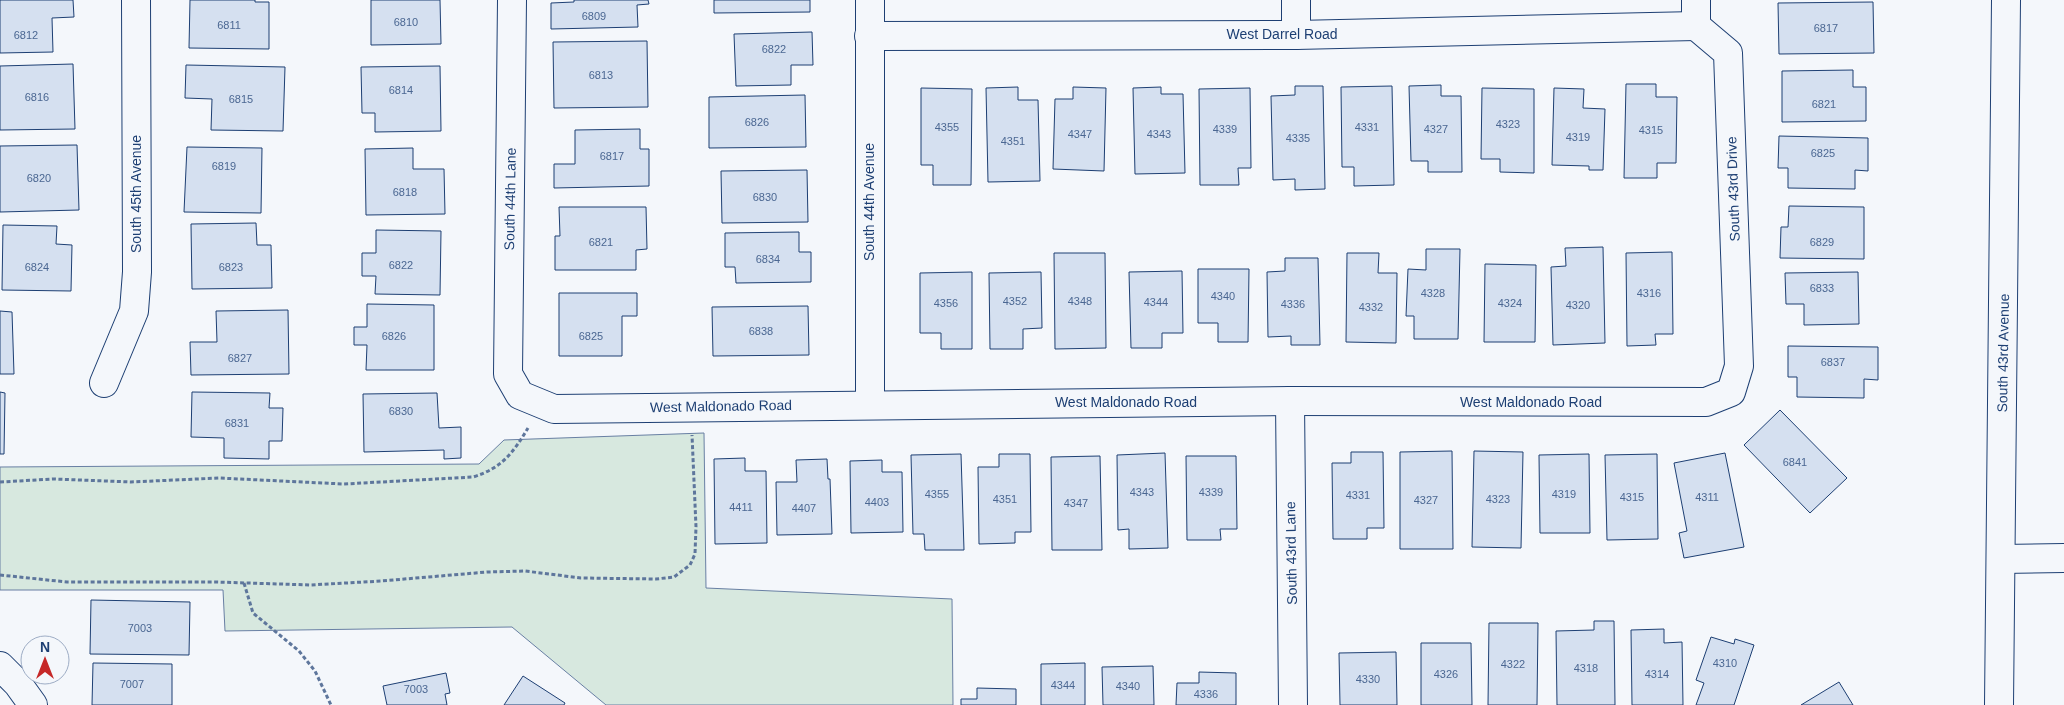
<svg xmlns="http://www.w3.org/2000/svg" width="2064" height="705" font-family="Helvetica,sans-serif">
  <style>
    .green { fill: #d7e8df; stroke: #687fa3 }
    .building { fill: #d5e0f0; stroke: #1d3f73 }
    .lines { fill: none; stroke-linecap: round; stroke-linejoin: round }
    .minor-casing { stroke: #1d3f73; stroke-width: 30 }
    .major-casing { stroke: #1d3f73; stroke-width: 30 }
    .path { stroke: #5e769c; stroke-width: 3; stroke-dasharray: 4 2.5; stroke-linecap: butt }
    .minor { stroke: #f4f7fb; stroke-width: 28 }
    .major { stroke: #f4f7fb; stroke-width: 28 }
    .labels { text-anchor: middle; stroke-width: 4; stroke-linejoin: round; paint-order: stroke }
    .number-label { font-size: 11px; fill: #4b6792 }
    .street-label { font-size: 14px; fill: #1d3f73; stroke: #f4f7fb }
  </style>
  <rect width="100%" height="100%" fill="#f4f7fb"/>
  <polygon class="green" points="704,433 706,588 952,599 953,705 606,705 512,627 225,631 223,590 0,590 0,467 479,464 504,440"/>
  <g class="building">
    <polygon points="0,0 73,0 74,17 52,18 53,52 0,53"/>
    <polygon points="190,0 255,0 255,2 269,2 269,49 189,48"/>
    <polygon points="371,0 440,0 441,44 371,45"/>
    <polygon points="574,0 648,0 649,4 637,5 638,27 551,29 551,3 574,2"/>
    <polygon points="714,0 810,0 810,12 714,13"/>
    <polygon points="1873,2 1874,53 1779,54 1778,3"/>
    <polygon points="812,32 813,65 791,65 791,85 736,86 734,34"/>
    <polygon points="647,41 648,107 554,108 553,42"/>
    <polygon points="73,64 75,129 0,130 0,66"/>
    <polygon points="186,65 285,67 283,131 211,130 212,99 185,98"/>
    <polygon points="440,66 441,131 375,132 375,113 362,113 361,67"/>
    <polygon points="1853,70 1853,87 1866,87 1866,121 1782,122 1782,71"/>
    <polygon points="1626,84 1656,84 1656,97 1677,97 1676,163 1657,163 1657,178 1624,178"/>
    <polygon points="1441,85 1441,96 1461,96 1462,172 1428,172 1428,161 1411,161 1409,86"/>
    <polygon points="1295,86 1323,86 1325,189 1295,190 1295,179 1273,180 1271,96 1295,95"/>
    <polygon points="1392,86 1394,185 1354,186 1354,167 1342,167 1341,87"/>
    <polygon points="1018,87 1018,100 1038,100 1040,181 988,182 986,88"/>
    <polygon points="1073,87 1106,88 1104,171 1053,169 1055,99 1073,99"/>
    <polygon points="1161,87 1161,94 1183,94 1185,173 1135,174 1133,88"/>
    <polygon points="921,88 972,89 971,185 933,185 933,165 921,165"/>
    <polygon points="1250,88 1251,168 1238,168 1239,185 1200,185 1199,89"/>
    <polygon points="1482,88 1534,89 1534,173 1500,172 1500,159 1481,159"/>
    <polygon points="1554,88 1584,89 1583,108 1605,109 1603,170 1589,170 1589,166 1552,165"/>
    <polygon points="805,95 806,147 709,148 709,97"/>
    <polygon points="640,129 640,149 649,149 649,186 554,188 554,164 575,164 575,130"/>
    <polygon points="1779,136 1868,138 1868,171 1855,170 1855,189 1788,188 1788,168 1778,168"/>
    <polygon points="77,145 79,210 0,212 0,146"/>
    <polygon points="187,147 262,148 261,213 184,212"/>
    <polygon points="413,148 413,169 444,169 445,214 366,215 365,149"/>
    <polygon points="807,170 808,222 722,223 721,171"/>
    <polygon points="1789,206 1864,207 1864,259 1780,258 1781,227 1788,227"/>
    <polygon points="559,207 646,207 647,249 636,250 636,270 555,270 555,236 560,236"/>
    <polygon points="256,223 257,245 271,245 272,288 192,289 191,224"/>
    <polygon points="3,225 57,226 56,244 72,245 71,291 2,290"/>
    <polygon points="376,230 441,231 440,295 375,294 376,276 362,276 362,253 376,253"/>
    <polygon points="799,232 799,252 811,252 811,282 736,283 735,267 725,267 725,233"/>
    <polygon points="1603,247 1605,343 1553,345 1551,267 1566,266 1565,248"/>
    <polygon points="1426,249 1460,249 1458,339 1414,339 1414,316 1406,316 1408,269 1426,270"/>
    <polygon points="1672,252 1673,334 1655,334 1656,345 1627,346 1626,253"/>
    <polygon points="1054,253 1105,253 1106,348 1055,349"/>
    <polygon points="1347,253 1379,253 1378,273 1397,273 1396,343 1346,342"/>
    <polygon points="1285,258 1318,258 1320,345 1291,345 1291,336 1268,337 1267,272 1285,271"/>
    <polygon points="1485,264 1536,265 1535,342 1484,342"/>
    <polygon points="1198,269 1249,269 1248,342 1218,342 1218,323 1198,323"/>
    <polygon points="1182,271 1183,333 1162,333 1162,348 1131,348 1129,272"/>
    <polygon points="972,272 972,349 941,349 941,333 920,333 920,273"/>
    <polygon points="1041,272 1042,328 1023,329 1023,349 990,349 989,273"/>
    <polygon points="1858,272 1859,324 1804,325 1804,304 1786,304 1785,273"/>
    <polygon points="559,293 637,293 637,316 622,316 622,356 559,356"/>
    <polygon points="367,304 434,305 434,370 366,370 367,345 354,345 354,327 367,327"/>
    <polygon points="808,306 809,355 713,356 712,307"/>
    <polygon points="288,310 289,374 191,375 190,342 217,342 216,311"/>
    <polygon points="0,311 12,312 14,374 0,374"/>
    <polygon points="1788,346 1878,347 1878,380 1864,379 1864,398 1797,397 1797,377 1788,377"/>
    <polygon points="0,392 5,393 4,454 0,454"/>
    <polygon points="192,392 270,393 269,408 283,408 282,441 269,441 269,459 224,458 224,438 191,437"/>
    <polygon points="437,393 439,428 461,427 461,458 444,459 444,450 364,452 363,394"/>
    <polygon points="1780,410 1847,478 1810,513 1744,445"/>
    <polygon points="1452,451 1453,549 1400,549 1400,452"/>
    <polygon points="1474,451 1523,452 1521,548 1472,547"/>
    <polygon points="1351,452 1383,452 1384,528 1367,528 1367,539 1333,539 1332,463 1351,463"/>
    <polygon points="1165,453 1168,548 1129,549 1129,529 1118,530 1117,455"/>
    <polygon points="1725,453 1744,547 1684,558 1679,533 1687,531 1674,463"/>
    <polygon points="961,454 964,550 925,550 924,534 913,534 911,455"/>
    <polygon points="999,454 1030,454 1031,532 1015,532 1015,543 979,544 978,467 999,467"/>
    <polygon points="1589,454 1590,533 1540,533 1539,455"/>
    <polygon points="1657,454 1658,539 1607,540 1605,455"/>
    <polygon points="1100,456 1102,550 1052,550 1051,457"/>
    <polygon points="1186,456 1236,456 1237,529 1220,529 1221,540 1187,540"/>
    <polygon points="745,458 745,471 766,471 767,543 715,544 714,459"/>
    <polygon points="827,459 828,479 830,479 832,534 777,535 776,482 797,482 796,460"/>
    <polygon points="882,460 882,472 902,472 903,532 851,533 850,461"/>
    <polygon points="91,600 190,602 189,655 90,654"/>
    <polygon points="1594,621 1614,621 1615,705 1557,705 1556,631 1594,630"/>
    <polygon points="1489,623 1538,623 1537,705 1488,705"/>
    <polygon points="1664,629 1664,643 1682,642 1683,705 1632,705 1631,630"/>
    <polygon points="1711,637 1734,644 1735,639 1754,645 1734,705 1696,705 1704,683 1696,680"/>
    <polygon points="1421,643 1471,643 1472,705 1421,705"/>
    <polygon points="1396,652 1397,705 1340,705 1339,653"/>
    <polygon points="93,663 172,664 172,705 92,705"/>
    <polygon points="1085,663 1085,705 1041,705 1041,664"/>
    <polygon points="1153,666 1154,705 1103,705 1102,667"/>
    <polygon points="1199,672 1236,673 1236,705 1176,705 1177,683 1199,683"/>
    <polygon points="446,673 450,693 445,694 447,705 387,705 383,686"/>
    <polygon points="523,676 565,703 564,705 504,705"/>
    <polygon points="1839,682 1853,705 1801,705"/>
    <polygon points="977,688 1016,689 1016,705 961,705 961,699 977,699"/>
  </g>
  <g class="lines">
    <defs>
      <g id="minor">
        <polyline points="512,0 508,374 520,395 554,409 1290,401 1706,402 1731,392 1739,366 1728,53 1696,26 1696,0"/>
        <polyline points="870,0 870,404"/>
        <polyline points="1296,0 1296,35"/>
        <polyline points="869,36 1296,35 1696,26"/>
        <polyline points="104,383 134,311 137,272 136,0"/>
        <polyline points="1290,401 1293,705"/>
        <polyline points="2001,559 2064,558"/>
        <polyline points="0,666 18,684 33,705"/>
      </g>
      <polyline id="major" points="1999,705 2006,0"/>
    </defs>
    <use href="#minor" class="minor-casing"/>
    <use href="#major" class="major-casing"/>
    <g class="path">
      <path d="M 0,482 L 53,479 L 131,482 L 219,478 L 344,484 L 473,477 C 502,468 513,453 528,428"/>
      <polyline points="0,575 67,582 216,582 311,585 381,581 487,572 525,571 581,578 656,579 674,577 690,565 695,554 696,527 692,435"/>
      <polyline points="244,583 253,613 299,651 315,671 331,705"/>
    </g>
    <use href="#minor" class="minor"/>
    <use href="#major" class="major"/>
  </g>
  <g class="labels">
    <g class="number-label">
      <text x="594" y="20">6809</text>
      <text x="406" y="26">6810</text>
      <text x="229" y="29">6811</text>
      <text x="1826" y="32">6817</text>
      <text x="26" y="39">6812</text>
      <text x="774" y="53">6822</text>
      <text x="601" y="79">6813</text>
      <text x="401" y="94">6814</text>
      <text x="37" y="101">6816</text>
      <text x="241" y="103">6815</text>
      <text x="1824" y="108">6821</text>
      <text x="757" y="126">6826</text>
      <text x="1508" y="128">4323</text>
      <text x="947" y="131">4355</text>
      <text x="1367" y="131">4331</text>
      <text x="1225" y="133">4339</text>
      <text x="1436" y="133">4327</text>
      <text x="1651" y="134">4315</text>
      <text x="1080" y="138">4347</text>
      <text x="1159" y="138">4343</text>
      <text x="1578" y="141">4319</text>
      <text x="1298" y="142">4335</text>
      <text x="1013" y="145">4351</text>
      <text x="1823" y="157">6825</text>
      <text x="612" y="160">6817</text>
      <text x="224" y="170">6819</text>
      <text x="39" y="182">6820</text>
      <text x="405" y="196">6818</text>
      <text x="765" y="201">6830</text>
      <text x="601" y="246">6821</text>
      <text x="1822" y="246">6829</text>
      <text x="768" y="263">6834</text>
      <text x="401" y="269">6822</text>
      <text x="37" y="271">6824</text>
      <text x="231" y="271">6823</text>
      <text x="1822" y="292">6833</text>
      <text x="1433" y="297">4328</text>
      <text x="1649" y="297">4316</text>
      <text x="1223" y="300">4340</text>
      <text x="1015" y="305">4352</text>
      <text x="1080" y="305">4348</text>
      <text x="1156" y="306">4344</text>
      <text x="946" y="307">4356</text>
      <text x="1510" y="307">4324</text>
      <text x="1293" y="308">4336</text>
      <text x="1578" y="309">4320</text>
      <text x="1371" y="311">4332</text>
      <text x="761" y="335">6838</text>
      <text x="394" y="340">6826</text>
      <text x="591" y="340">6825</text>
      <text x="240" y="362">6827</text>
      <text x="1833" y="366">6837</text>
      <text x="401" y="415">6830</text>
      <text x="237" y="427">6831</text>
      <text x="1795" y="466">6841</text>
      <text x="1142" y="496">4343</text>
      <text x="1211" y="496">4339</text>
      <text x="937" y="498">4355</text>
      <text x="1564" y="498">4319</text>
      <text x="1358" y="499">4331</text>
      <text x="1632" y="501">4315</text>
      <text x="1707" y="501">4311</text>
      <text x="1005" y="503">4351</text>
      <text x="1498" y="503">4323</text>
      <text x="1426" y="504">4327</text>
      <text x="877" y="506">4403</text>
      <text x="1076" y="507">4347</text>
      <text x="741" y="511">4411</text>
      <text x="804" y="512">4407</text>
      <text x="140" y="632">7003</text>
      <text x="1725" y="667">4310</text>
      <text x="1513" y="668">4322</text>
      <text x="1586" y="672">4318</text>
      <text x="1446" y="678">4326</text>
      <text x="1657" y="678">4314</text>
      <text x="1368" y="683">4330</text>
      <text x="132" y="688">7007</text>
      <text x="1063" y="689">4344</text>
      <text x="1128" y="690">4340</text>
      <text x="416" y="693">7003</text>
      <text x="1206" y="698">4336</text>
    </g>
    <g class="street-label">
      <text x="1282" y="39">West Darrel Road</text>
      <text transform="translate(1733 189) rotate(-92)" y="5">South 43rd Drive</text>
      <text transform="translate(136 194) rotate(-90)" y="5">South 45th Avenue</text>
      <text transform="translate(510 199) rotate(-89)" y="5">South 44th Lane</text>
      <text transform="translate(869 202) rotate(-90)" y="5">South 44th Avenue</text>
      <text transform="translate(2003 353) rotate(-89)" y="5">South 43rd Avenue</text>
      <text x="1126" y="407">West Maldonado Road</text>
      <text x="1531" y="407">West Maldonado Road</text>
      <text transform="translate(721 406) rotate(-1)" y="5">West Maldonado Road</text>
      <text transform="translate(1291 553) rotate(-91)" y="5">South 43rd Lane</text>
    </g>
  </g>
  <g transform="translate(45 660)"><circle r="24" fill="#f4f7fb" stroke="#9eadc5"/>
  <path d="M0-4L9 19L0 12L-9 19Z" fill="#c62828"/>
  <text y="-8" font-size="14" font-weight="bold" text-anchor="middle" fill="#1d3f73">N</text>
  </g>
</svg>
